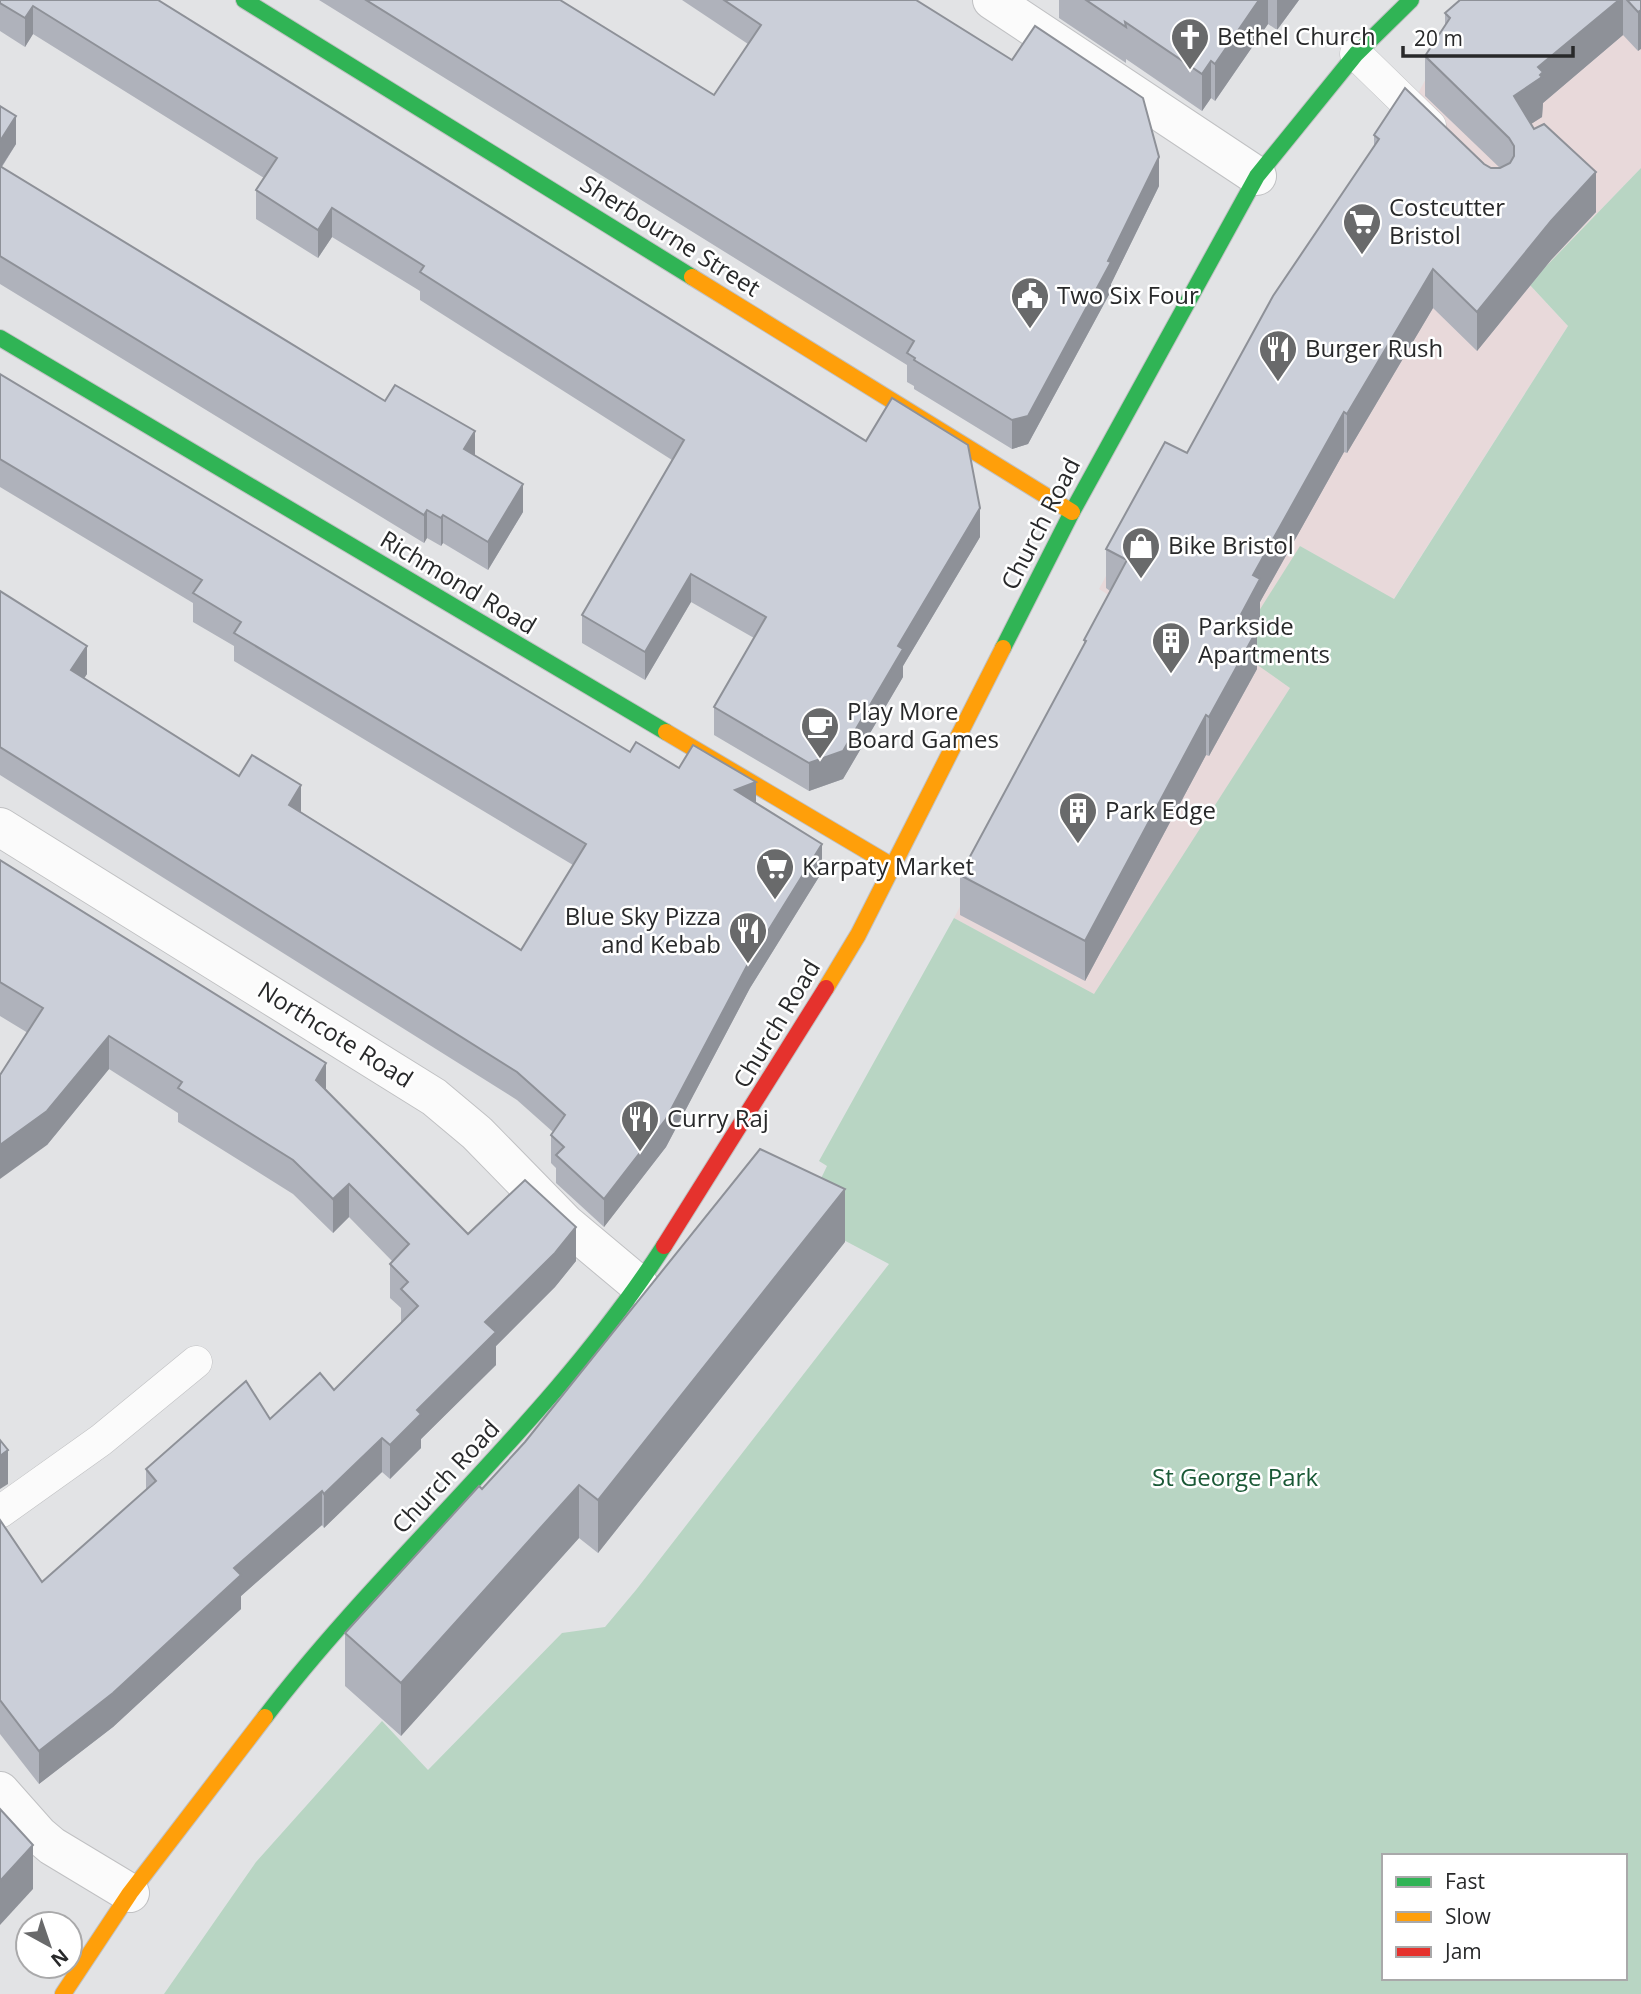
<svg xmlns="http://www.w3.org/2000/svg" width="1641" height="1994" font-family="'Open Sans',sans-serif">
  <style>
    .commercial { fill: #e8d9da }
    .green { fill: #b8d5c3; fill-rule: evenodd }
    .lines { fill: none; stroke-linecap: round; stroke-linejoin: round }
    .lane-casing { stroke: #c0c1c3; stroke-width: 33 }
    .street-casing { stroke: #c0c1c3; stroke-width: 40 }
    .fast-casing { stroke: #c0c1c3; stroke-width: 18 }
    .slow-casing { stroke: #c0c1c3; stroke-width: 18 }
    .jam-casing { stroke: #c0c1c3; stroke-width: 18 }
    .lane { stroke: #fbfbfb; stroke-width: 32 }
    .street { stroke: #fbfbfb; stroke-width: 38 }
    .fast { stroke: #30b455; stroke-width: 16 }
    .slow { stroke: #ff9f0a; stroke-width: 16 }
    .jam { stroke: #e5322d; stroke-width: 16 }
    .wall { fill: #afb2bb }
    .shaded-wall { fill: #8e9198 }
    .building { fill: #cbcfd9; stroke: #8e9198; stroke-width: 2 }
    .labels { text-anchor: middle; stroke-width: 5; stroke-linejoin: round; paint-order: stroke }
    .poi-label { font-size: 24px; fill: #28292a; stroke: #fff; text-anchor: start }
    .street-label { font-size: 24px; fill: #28292a; stroke: #fff }
    .park-label { font-size: 24px; fill: #1a5936; stroke: #fff }
  </style>
  <rect width="100%" height="100%" fill="#e2e3e5"/>
  <polygon class="commercial" points="1641,0 1641,168 1529,284 1568,326 1393,600 1300,546 1291,687 1094,995 954,918 1120,602 1099,589 1161,474 1184,486 1403,121 1441,51"/>
  <path class="green" d="M 1641,168 L 1641,1994 L 164,1994 L 256,1862 L 382,1721 L 428,1770 L 562,1633 L 605,1627 L 636,1590 L 889,1264 L 802,1218 L 827,1166 L 819,1161 L 954,918 L 1094,994 L 1290,688 L 1235,649 L 1300,546 L 1394,599 L 1568,326 L 1529,284 ZM 1384,1856 L 1625,1856 L 1625,1978 L 1384,1978 Z"/>
  <g class="lines">
    <defs>
      <g id="lane">
        <polyline points="1356,54 1430,126"/>
        <polyline points="0,1512 101,1440 196,1362"/>
      </g>
      <g id="street">
        <polyline points="992,0 1257,176"/>
        <polyline points="0,827 434,1097 477,1133 565,1223 639,1285"/>
        <polyline points="0,1791 39,1835 52,1846 130,1893"/>
      </g>
      <g id="fast">
        <polyline points="244,0 692,277"/>
        <polyline points="0,338 666,732"/>
        <polyline points="1003,648 1072,512 1257,176 1356,54 1411,0"/>
        <path d="M 265,1717 C 390,1554 552,1420 664,1246"/>
      </g>
      <g id="slow">
        <polyline points="692,277 1072,512"/>
        <polyline points="666,732 894,867"/>
        <polyline points="826,988 858,935 1003,648"/>
        <polyline points="63,1994 130,1893 265,1717"/>
      </g>
      <polyline id="jam" points="664,1246 826,988"/>
    </defs>
    <use href="#lane" class="lane-casing"/>
    <use href="#street" class="street-casing"/>
    <use href="#fast" class="fast-casing"/>
    <use href="#slow" class="slow-casing"/>
    <use href="#jam" class="jam-casing"/>
    <use href="#lane" class="lane"/>
    <use href="#street" class="street"/>
    <use href="#fast" class="fast"/>
    <use href="#slow" class="slow"/>
    <use href="#jam" class="jam"/>
  </g>
  <g class="wall">
    <polygon points="0,0 158,0 980,537 903,666 903,677 843,779 809,791 714,735 714,707 754,638 691,602 645,680 582,643 582,615 672,460 420,300 420,291 332,237 318,258 256,219 256,190 264,178 33,34 25,47 0,31"/>
    <polygon points="319,0 560,0 714,95 748,44 682,0 916,0 1159,186 1111,284 1111,291 1028,444 1012,449 914,389 914,386 907,382 907,365"/>
    <polygon points="1059,0 1299,0 1277,30 1268,24 1215,101 1211,98 1202,111 1126,59 1126,63 1059,18"/>
    <polygon points="1460,0 1641,0 1638,51 1623,35 1543,103 1542,117 1531,124 1596,212 1551,260 1477,351 1433,308 1347,453 1344,452 1260,602 1260,619 1255,629 1257,669 1209,756 1206,755 1085,981 960,915 960,875 1084,645 1084,640 1110,591 1106,588 1106,549 1187,453 1374,147 1374,135 1484,164 1491,168 1500,168 1425,96 1425,56 1445,26 1445,13"/>
    <polygon points="0,106 16,144 2,167 475,456 523,512 488,570 443,543 441,546 427,538 424,543 0,284"/>
    <polygon points="0,374 630,752 679,768 756,803 822,872 750,988 666,1147 604,1227 556,1183 556,1168 551,1163 551,1135 553,1132 517,1100 0,775 0,591 87,674 84,678 239,776 301,812 521,950 573,865 234,661 234,646 193,622 193,603 0,487"/>
    <polygon points="0,860 326,1091 468,1234 576,1261 555,1287 496,1346 496,1365 421,1439 421,1448 390,1479 382,1472 324,1528 322,1525 241,1596 241,1609 113,1727 39,1784 0,1734 0,1520 42,1582 146,1490 146,1469 270,1419 334,1390 401,1323 401,1308 390,1298 390,1264 393,1262 349,1217 333,1233 293,1194 178,1122 178,1113 109,1069 47,1145 28,1033 0,1016"/>
    <polygon points="845,1242 598,1553 579,1538 401,1736 345,1686 345,1633 482,1489"/>
  </g>
  <g class="shaded-wall">
    <polygon points="1259,0 1268,0 1268,24 1215,101 1215,64"/>
    <polygon points="1277,0 1299,0 1277,30"/>
    <polygon points="1619,0 1623,0 1623,35 1543,103 1542,117 1514,135 1514,96 1538,67"/>
    <polygon points="33,6 33,34 25,47 25,18"/>
    <polygon points="1641,10 1641,49 1638,51 1638,12"/>
    <polygon points="1211,61 1211,98 1202,111 1202,74"/>
    <polygon points="16,116 16,144 0,169 0,141"/>
    <polygon points="1159,157 1159,186 1111,284 1111,291 1028,444 1012,449 1012,420 1108,261"/>
    <polygon points="1596,172 1596,212 1551,260 1477,351 1477,312 1551,221"/>
    <polygon points="332,208 332,237 318,258 318,230"/>
    <polygon points="1433,269 1433,308 1347,453 1347,414"/>
    <polygon points="1344,412 1344,452 1260,602 1260,619 1238,660 1238,620 1253,575"/>
    <polygon points="475,431 475,459 464,449"/>
    <polygon points="523,484 523,512 488,570 488,542"/>
    <polygon points="980,508 980,537 903,666 903,677 843,779 809,791 809,763 898,646"/>
    <polygon points="427,510 427,538 424,543 424,515"/>
    <polygon points="443,515 443,543 441,546 441,518"/>
    <polygon points="691,574 691,602 645,680 645,652"/>
    <polygon points="1257,630 1257,669 1209,756 1209,717"/>
    <polygon points="87,646 87,674 71,698 71,670"/>
    <polygon points="1206,715 1206,755 1085,981 1085,941"/>
    <polygon points="756,782 756,810 735,790"/>
    <polygon points="301,785 301,813 289,805"/>
    <polygon points="822,844 822,872 750,988 666,1147 604,1227 604,1199"/>
    <polygon points="109,1036 109,1069 47,1145 0,1179 0,1145"/>
    <polygon points="326,1063 326,1096 316,1080"/>
    <polygon points="349,1184 349,1217 333,1233 333,1199"/>
    <polygon points="845,1189 845,1242 598,1553 598,1500"/>
    <polygon points="576,1227 576,1261 555,1287 496,1346 496,1365 421,1439 421,1448 390,1479 390,1445 485,1322"/>
    <polygon points="382,1438 382,1472 324,1528 324,1494"/>
    <polygon points="8,1450 8,1484 0,1489 0,1456"/>
    <polygon points="579,1485 579,1538 401,1736 401,1683"/>
    <polygon points="322,1491 322,1525 241,1596 241,1609 113,1727 39,1784 39,1751 234,1568"/>
    <polygon points="33,1845 33,1889 0,1925 0,1881"/>
  </g>
  <g class="building">
    <polygon points="0,0 158,0 866,441 892,398 968,445 980,508 898,646 903,649 843,751 809,763 714,707 766,617 691,574 645,652 582,615 684,440 420,272 424,266 332,208 318,230 256,190 277,158 33,6 25,18 0,3"/>
    <polygon points="366,0 560,0 714,95 761,25 724,0 916,0 1012,60 1035,26 1143,98 1159,157 1108,261 1111,262 1028,416 1012,420 914,360 915,358 907,353 914,341"/>
    <polygon points="1086,0 1259,0 1215,64 1211,61 1202,74 1125,22 1126,27"/>
    <polygon points="1460,0 1619,0 1538,67 1543,72 1540,75 1542,77 1514,96 1534,129 1544,124 1596,172 1551,221 1477,312 1433,269 1347,414 1344,412 1253,575 1260,579 1238,620 1257,630 1209,717 1206,715 1085,941 960,875 1086,641 1084,640 1127,560 1106,549 1165,442 1187,453 1273,296 1379,139 1374,135 1405,88 1484,164 1491,168 1500,168 1510,163 1514,156 1514,146 1509,138 1425,56 1450,18 1445,13"/>
    <polygon points="1627,0 1641,0 1641,10 1638,12"/>
    <polygon points="0,106 16,116 0,141"/>
    <polygon points="0,166 385,401 395,385 475,431 464,449 523,484 488,542 443,515 441,518 427,510 424,515 0,256"/>
    <polygon points="0,374 630,752 636,742 679,768 693,745 756,782 735,790 822,844 750,960 666,1119 604,1199 556,1155 564,1147 551,1135 565,1115 517,1072 0,747 0,591 87,646 71,670 239,776 252,755 301,785 289,805 521,950 586,844 234,633 241,622 193,593 202,580 0,459"/>
    <polygon points="0,860 326,1063 316,1080 468,1234 525,1180 576,1227 555,1253 485,1322 496,1332 417,1410 421,1414 390,1445 382,1438 324,1494 322,1491 234,1568 241,1575 113,1693 39,1751 0,1700 0,1520 42,1582 156,1481 146,1469 246,1381 270,1419 320,1373 334,1390 418,1306 401,1289 408,1282 390,1264 409,1244 349,1184 333,1199 293,1160 178,1088 182,1082 109,1036 47,1111 0,1145 0,1075 43,1008 0,982"/>
    <polygon points="760,1149 845,1189 598,1500 579,1485 401,1683 345,1633 479,1486 482,1489 525,1442"/>
    <polygon points="0,1440 8,1450 0,1456"/>
    <polygon points="0,1809 33,1845 0,1881"/>
  </g>
  <defs>
    <symbol id="church-pin" viewBox="-11 -11 22 30"><path d="M0 17L-7.5 6A9.5 9.5 0 1 1 7.5 6Z" fill="#696a6b" stroke="#fff"/><path d="M-1.2-6h2.4v3.5h3.3v2.4h-3.3V6h-2.4V-.1h-3.3v-2.4h3.3Z" fill="#fff"/></symbol>
    <symbol id="supermarket-pin" viewBox="-11 -11 22 30"><path d="M0 17L-7.5 6A9.5 9.5 0 1 1 7.5 6Z" fill="#696a6b" stroke="#fff"/><path d="M-6-5.5h2.5l.6 2H6L4.5 2H-2.5L-4.4-4H-6ZM-1.5 3.2a1.3 1.3 0 1 0 .1 0ZM3 3.2a1.3 1.3 0 1 0 .1 0Z" fill="#fff"/></symbol>
    <symbol id="civic-pin" viewBox="-11 -11 22 30"><path d="M0 17L-7.5 6A9.5 9.5 0 1 1 7.5 6Z" fill="#696a6b" stroke="#fff"/><path d="M-.6-6.5H3V-4.5H.6V-3L4-1V1h2V6H-6V1h2V-1L-.6-3ZM-1.2 2.5V6h2.4V2.5Z" fill="#fff"/></symbol>
    <symbol id="restaurant-pin" viewBox="-11 -11 22 30"><path d="M0 17L-7.5 6A9.5 9.5 0 1 1 7.5 6Z" fill="#696a6b" stroke="#fff"/><path d="M-5-6h1v4h1v-4h1v4h1v-4h1v5L-1.5 .5V6h-2V.5L-5-1ZM5-6V6H3V1.5H1.5Q1.5-4 5-6Z" fill="#fff"/></symbol>
    <symbol id="shop-pin" viewBox="-11 -11 22 30"><path d="M0 17L-7.5 6A9.5 9.5 0 1 1 7.5 6Z" fill="#696a6b" stroke="#fff"/><path d="M-5-2.5h2.3a2.7 3.5 0 0 1 5.4 0H5L5.5 6h-11ZM-1.5-2.5h3a1.5 2.3 0 0 0-3 0Z" fill="#fff"/></symbol>
    <symbol id="building-pin" viewBox="-11 -11 22 30"><path d="M0 17L-7.5 6A9.5 9.5 0 1 1 7.5 6Z" fill="#696a6b" stroke="#fff"/><path d="M-4-6H4V6H1V3H-1V6H-4ZM-2.5-4.3h1.7v1.8h-1.7ZM.8-4.3h1.7v1.8H.8ZM-2.5-1h1.7V.8h-1.7ZM.8-1h1.7V.8H.8Z" fill="#fff"/></symbol>
    <symbol id="cafe-pin" viewBox="-11 -11 22 30"><path d="M0 17L-7.5 6A9.5 9.5 0 1 1 7.5 6Z" fill="#696a6b" stroke="#fff"/><path d="M-5.5-4.5H6V0H3Q3 3.5 0 3.5H-2.5Q-5.5 3.5-5.5 0ZM3-3.2v2h1.7v-2ZM-6 4.5H4V6H-6Z" fill="#fff"/></symbol>
  </defs>
  <g fill-rule="evenodd">
    <use href="#church-pin" x="1168" y="15" width="44" height="60"/>
    <use href="#supermarket-pin" x="1340" y="200" width="44" height="60"/>
    <use href="#civic-pin" x="1008" y="274" width="44" height="60"/>
    <use href="#restaurant-pin" x="1256" y="327" width="44" height="60"/>
    <use href="#shop-pin" x="1119" y="524" width="44" height="60"/>
    <use href="#building-pin" x="1149" y="619" width="44" height="60"/>
    <use href="#cafe-pin" x="798" y="704" width="44" height="60"/>
    <use href="#building-pin" x="1056" y="789" width="44" height="60"/>
    <use href="#supermarket-pin" x="753" y="845" width="44" height="60"/>
    <use href="#restaurant-pin" x="726" y="909" width="44" height="60"/>
    <use href="#restaurant-pin" x="618" y="1097" width="44" height="60"/>
  </g>
  <g class="labels">
    <g class="poi-label">
      <text x="1217" y="45">Bethel Church</text>
      <text x="1389" y="216">Costcutter<tspan x="1389" dy="28">Bristol</tspan></text>
      <text x="1057" y="304">Two Six Four</text>
      <text x="1305" y="357">Burger Rush</text>
      <text x="1168" y="554">Bike Bristol</text>
      <text x="1198" y="635">Parkside<tspan x="1198" dy="28">Apartments</tspan></text>
      <text x="847" y="720">Play More<tspan x="847" dy="28">Board Games</tspan></text>
      <text x="1105" y="819">Park Edge</text>
      <text x="802" y="875">Karpaty Market</text>
      <text x="721" y="925" text-anchor="end">Blue Sky Pizza<tspan x="721" dy="28">and Kebab</tspan></text>
      <text x="667" y="1127">Curry Raj</text>
    </g>
    <g class="street-label">
      <text transform="translate(670 236) rotate(32)" y="8">Sherbourne Street</text>
      <text transform="translate(1041 524) rotate(-63)" y="8">Church Road</text>
      <text transform="translate(458 583) rotate(31)" y="8">Richmond Road</text>
      <text transform="translate(777 1024) rotate(-59)" y="8">Church Road</text>
      <text transform="translate(335 1035) rotate(32)" y="8">Northcote Road</text>
      <text transform="translate(446 1477) rotate(-47)" y="8">Church Road</text>
    </g>
    <g class="park-label">
      <text x="1235" y="1486">St George Park</text>
    </g>
  </g>
  <rect x="1382" y="1854" width="245" height="126" fill="#ffffff" stroke="#a9a9aa" stroke-width="2"/>
  <rect x="1396" y="1877" width="35" height="10" fill="#30b455" stroke="#a9a9aa" stroke-width="2"/>
  <text x="1445" y="1889" font-size="21" fill="#28292a">Fast</text>
  <rect x="1396" y="1912" width="35" height="10" fill="#ff9f0a" stroke="#a9a9aa" stroke-width="2"/>
  <text x="1445" y="1924" font-size="21" fill="#28292a">Slow</text>
  <rect x="1396" y="1947" width="35" height="10" fill="#e5322d" stroke="#a9a9aa" stroke-width="2"/>
  <text x="1445" y="1959" font-size="21" fill="#28292a">Jam</text>
  <g transform="translate(49 1945) rotate(140)"><circle r="33" fill="#ffffff" stroke="#a9a9aa" stroke-width="2"/>
  <path d="M0-5L12 26L0 18L-12 26Z" fill="#696a6b"/>
  <text y="-10" font-size="19" font-weight="bold" text-anchor="middle" fill="#28292a">N</text>
  </g>
  <path d="M1403 46v10h170v-10" fill="none" stroke="#28292a" stroke-width="3.5"/>
  <text x="1414" y="46" font-size="21" fill="#28292a" stroke="#ffffff" stroke-width="5" paint-order="stroke">20 m</text>
</svg>
